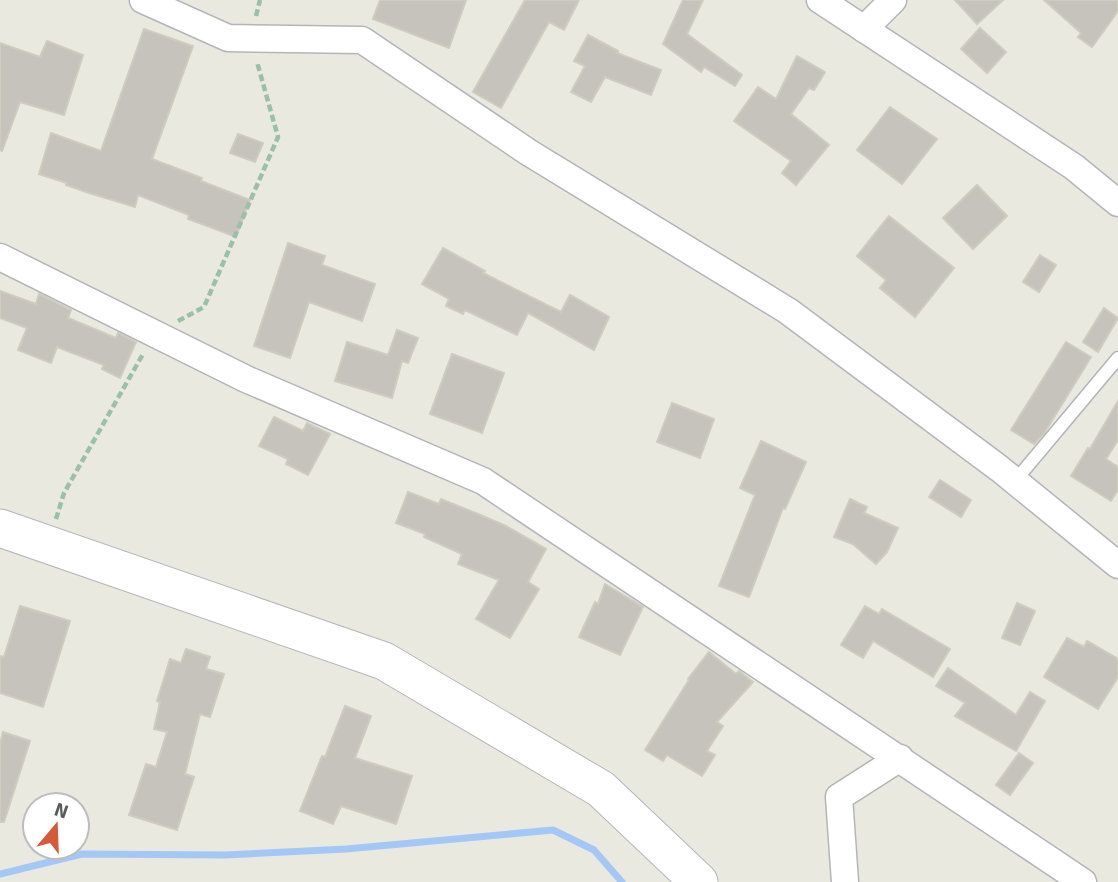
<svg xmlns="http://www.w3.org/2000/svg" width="1118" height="882" font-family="Signika,sans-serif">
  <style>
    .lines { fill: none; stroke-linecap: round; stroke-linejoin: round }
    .stream { stroke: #a4c8f6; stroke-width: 7 }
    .building { fill: #c6c3bc; stroke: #cecbbf; stroke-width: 2 }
    .service-casing { stroke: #b3b5b9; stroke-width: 15 }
    .minor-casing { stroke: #b3b5b9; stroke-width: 29 }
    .secondary-casing { stroke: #b4b6bb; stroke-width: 39 }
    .path { stroke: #99c0a8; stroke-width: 4.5; stroke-dasharray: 7 3.5; stroke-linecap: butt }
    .service { stroke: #fff; stroke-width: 12 }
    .minor { stroke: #fff; stroke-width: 26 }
    .secondary { stroke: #fff; stroke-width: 37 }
  </style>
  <rect width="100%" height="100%" fill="#eae9e0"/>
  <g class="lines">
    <polyline class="stream" points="0,874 82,854 225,855 346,849 553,830 594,850 622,882"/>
  </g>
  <g class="building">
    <polygon points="380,0 466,0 449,48 373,19"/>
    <polygon points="525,0 579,0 564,30 549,22 501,108 473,92"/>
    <polygon points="683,0 703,0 687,34 742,75 735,86 704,67 701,72 663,44"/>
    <polygon points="955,0 1003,0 977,24"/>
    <polygon points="1044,0 1118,0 1118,11 1092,47 1078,37 1081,33"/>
    <polygon points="980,28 1006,52 987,73 961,49"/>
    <polygon points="144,29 193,46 152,159 202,178 201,181 250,200 236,237 188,219 189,215 138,195 135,207 86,192 66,185 67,183 39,174 51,133 101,151"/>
    <polygon points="588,35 618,51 617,53 661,70 651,95 605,77 591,102 571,92 585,66 574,61"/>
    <polygon points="47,41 83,55 64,115 20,102 2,151 0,150 0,43 40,57"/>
    <polygon points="797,56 825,72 814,90 809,88 791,114 829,145 796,185 782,173 791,161 734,121 758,87 776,99"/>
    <polygon points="890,107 937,139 902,184 857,150"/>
    <polygon points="238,134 263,143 255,162 230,153"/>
    <polygon points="977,185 1007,216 973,249 943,218"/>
    <polygon points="889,216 954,268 915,317 880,288 886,280 857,256"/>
    <polygon points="288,243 325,256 322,265 375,284 362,321 309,302 290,358 254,346"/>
    <polygon points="443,248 485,271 483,273 561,312 570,295 609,317 594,350 528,313 517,335 465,310 463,314 446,306 449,299 422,284"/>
    <polygon points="1040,255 1056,265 1039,292 1023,282"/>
    <polygon points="0,291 36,304 39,294 71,310 68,318 116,338 118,333 136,342 120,378 102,369 104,365 57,347 51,363 18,350 27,328 0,318"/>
    <polygon points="1104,308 1118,318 1098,352 1083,342"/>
    <polygon points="397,330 418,338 408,363 402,361 392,398 335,381 347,342 388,355"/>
    <polygon points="1066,342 1091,357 1045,432 1034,444 1011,430"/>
    <polygon points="452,354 504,373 482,433 430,414"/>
    <polygon points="1118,401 1118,440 1106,459 1118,467 1118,490 1111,501 1071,476 1088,448 1090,449"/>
    <polygon points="672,403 714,419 700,458 657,442"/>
    <polygon points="274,417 303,431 307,423 330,434 308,475 286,464 288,459 259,446"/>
    <polygon points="761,441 806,462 785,509 783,508 749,597 719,586 755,495 740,488"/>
    <polygon points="940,480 971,500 961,517 929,497"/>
    <polygon points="408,492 439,504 441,499 478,514 506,526 546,549 528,582 539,589 510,638 476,619 499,580 458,564 462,554 424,537 425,534 396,523"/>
    <polygon points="850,499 867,507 864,513 898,528 887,552 876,564 853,544 834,537"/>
    <polygon points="605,584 643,607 620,655 579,637 595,602 598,604"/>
    <polygon points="1017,603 1035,611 1020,645 1002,638"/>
    <polygon points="20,606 70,621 43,707 0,693 0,656 4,657"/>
    <polygon points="865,606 879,614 882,609 950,649 933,677 873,641 863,658 841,645"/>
    <polygon points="1067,638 1084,647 1087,641 1118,659 1118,677 1098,709 1044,677"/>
    <polygon points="186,649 210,657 206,669 224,674 210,717 200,714 185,774 194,777 177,830 129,815 146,764 156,767 167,732 154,729 160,702 157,701 170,659 181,663"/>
    <polygon points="709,652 736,674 739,671 753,682 717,722 723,726 707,751 715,755 702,776 667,755 663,761 645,750 689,680 688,679"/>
    <polygon points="948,668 1016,715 1030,692 1045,701 1016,751 955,716 965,703 936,686"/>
    <polygon points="345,706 371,716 355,758 412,776 396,824 341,806 333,824 300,811 322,756 325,757"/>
    <polygon points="3,732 30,741 4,822 0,822 0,744"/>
    <polygon points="1019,753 1033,763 1010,795 996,785"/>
  </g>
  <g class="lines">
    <defs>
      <polyline id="service" points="1015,481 1118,358"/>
      <g id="minor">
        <polyline points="143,0 228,38 362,40 528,152 788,311 1000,469 1118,565"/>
        <polyline points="820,0 1074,167 1118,203"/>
        <polyline points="864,29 893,0"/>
        <polyline points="0,257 246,379 483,481 1083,882"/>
        <polyline points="845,882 839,797 900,758"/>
      </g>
      <polyline id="secondary" points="0,528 384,661 601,789 699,882"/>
    </defs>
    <use href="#service" class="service-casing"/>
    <use href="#minor" class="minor-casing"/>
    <use href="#secondary" class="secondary-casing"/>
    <g class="path">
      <polyline points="256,16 260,0"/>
      <polyline points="178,321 204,307 278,137 257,62"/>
      <polyline points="56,519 64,493 143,354"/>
    </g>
    <use href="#service" class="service"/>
    <use href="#minor" class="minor"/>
    <use href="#secondary" class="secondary"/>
  </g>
  <g transform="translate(56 826) rotate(19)"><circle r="33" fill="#ffffff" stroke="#bdbdbf" stroke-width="2"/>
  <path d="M0-5L12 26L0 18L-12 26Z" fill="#d65939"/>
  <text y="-10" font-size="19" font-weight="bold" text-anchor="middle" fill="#595b5f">N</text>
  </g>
</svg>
